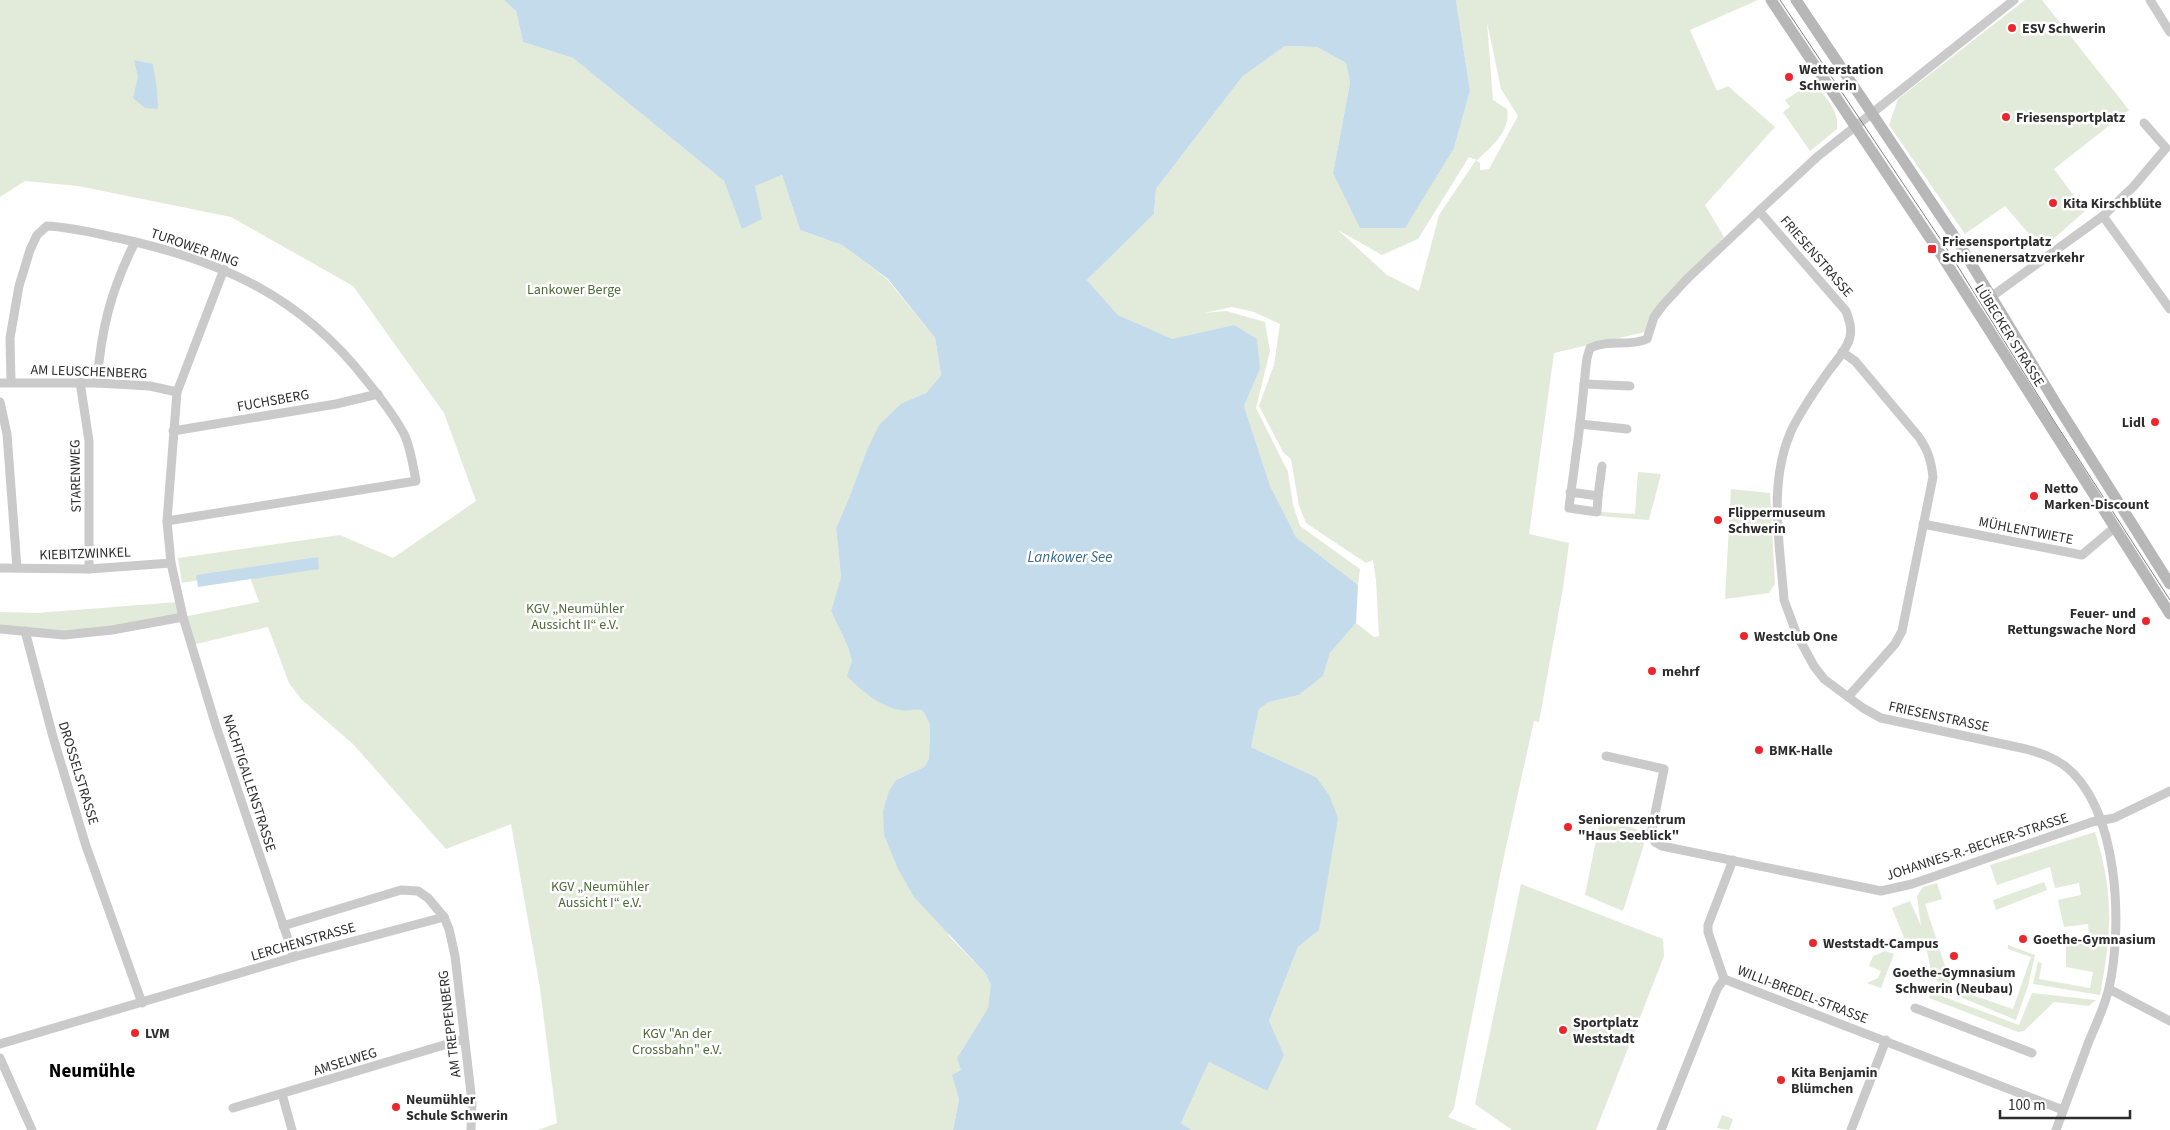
<svg xmlns="http://www.w3.org/2000/svg" width="2170" height="1130" font-family="'Source Sans 3',sans-serif">
  <style>
    .green { fill: #e2ebd9; fill-rule: evenodd }
    .water { fill: #c4dbec }
    .lines { fill: none; stroke-linecap: round; stroke-linejoin: round }
    .street { stroke: #cacaca; stroke-width: 9 }
    .secondary { stroke: #b7b7b7; stroke-width: 11 }
    .tram { stroke: #828282; stroke-width: 1 }
    .poi-dot { fill: #eb272e; stroke: #fff; stroke-width: 2 }
    .labels { text-anchor: middle; stroke-width: 5; stroke-linejoin: round; paint-order: stroke }
    .poi-label { font-size: 14px; font-weight: bold; fill: #2d2d2d; stroke: #fff; text-anchor: start }
    .street-label { font-size: 14px; fill: #2d2d2d; stroke: #fff }
    .park-label { font-size: 14px; fill: #4e6a39; stroke: #fff }
    .water-label { font-size: 15px; font-style: italic; fill: #386b91; stroke: #fff }
    .district-label { font-size: 19px; font-weight: bold; fill: #000; stroke: #fff }
  </style>
  <rect width="100%" height="100%" fill="#fff"/>
  <g class="green">
    <polygon points="0,0 504,0 516,11 523,42 573,58 724,181 742,228 754,186 782,175 800,230 842,245 887,279 935,338 941,375 926,393 902,403 866,452 849,498 836,528 841,577 831,611 848,647 852,661 900,710 916,709 923,711 930,725 929,759 924,767 896,780 949,936 986,974 992,985 988,1008 957,1058 962,1070 953,1075 959,1099 953,1130 538,1130 557,1123 540,988 511,824 446,849 353,744 301,699 289,683 268,627 192,645 183,617 64,635 0,629 0,612 37,613 178,602 183,617 259,602 248,572 182,583 178,558 340,535 393,558 476,501 444,413 353,286 231,217 78,186 25,181 0,197"/>
    <path d="M 1456,0 L 1758,0 L 1690,30 L 1717,91 L 1728,86 L 1775,127 L 1705,205 L 1724,237 L 1687,279 L 1649,331 L 1554,353 L 1529,534 L 1569,543 L 1563,588 L 1539,722 L 1534,721 L 1501,870 L 1454,1108 L 1448,1117 L 1478,1130 L 1192,1130 L 1181,1123 L 1209,1062 L 1267,1091 L 1269,1021 L 1298,947 L 1319,930 L 1316,777 L 1251,747 L 1259,709 L 1269,702 L 1299,695 L 1323,676 L 1330,653 L 1356,623 L 1374,637 L 1379,636 L 1376,580 L 1373,560 L 1366,563 L 1306,523 L 1299,506 L 1291,459 L 1283,452 L 1259,406 L 1274,365 L 1280,324 L 1254,312 L 1232,307 L 1204,313 L 1226,311 L 1265,322 L 1270,351 L 1256,408 L 1288,472 L 1293,505 L 1300,526 L 1360,569 L 1358,585 L 1296,537 L 1270,487 L 1244,406 L 1260,369 L 1234,325 L 1172,340 L 1118,315 L 1087,280 L 1154,214 L 1156,189 L 1242,77 L 1285,46 L 1317,47 L 1346,63 L 1350,83 L 1333,173 L 1454,148 L 1470,91 ZM 1487,22 L 1501,89 L 1518,116 L 1489,169 L 1480,170 L 1480,163 L 1476,160 L 1439,215 L 1419,291 L 1387,275 L 1338,230 L 1382,255 L 1418,239 L 1469,157 L 1477,160 C 1492,146 1511,131 1507,109 L 1493,100 Z"/>
    <polygon points="2025,0 2042,0 2129,110 2054,169 2085,211 2042,249 2005,206 1965,234 1889,125 1898,99"/>
    <path d="M 1814,82 C 1824,96 1840,111 1837,129 L 1810,151 L 1783,112 L 1790,107 L 1785,100 Z"/>
    <polygon points="1638,472 1661,474 1649,520 1599,516 1600,512 1635,514"/>
    <polygon points="1731,489 1770,493 1775,584 1769,593 1725,599"/>
    <polygon points="1601,815 1643,832 1644,844 1623,911 1585,895"/>
    <path d="M 2095,832 C 2114,893 2112,932 2100,995 L 2033,984 L 2038,962 L 2042,963 L 2039,979 L 2090,988 L 2093,972 L 2066,967 L 2066,939 L 2089,936 L 2088,924 L 2064,927 L 2058,900 L 2081,895 L 2079,883 L 2055,888 L 2050,867 L 1997,885 L 1990,865 Z"/>
    <polygon points="2044,882 2047,890 1996,910 1993,900"/>
    <polygon points="1937,883 1942,899 1925,904 1952,988 2013,1009 2031,957 2008,949 2008,945 2035,955 2028,986 2016,1020 1948,992 1932,975 1924,938 1907,945 1892,908 1910,901 1921,926 1917,896 1923,887"/>
    <polygon points="1521,884 1663,939 1664,956 1596,1130 1512,1130 1475,1104"/>
    <polygon points="1885,951 1894,954 1881,988 1867,983 1878,978 1881,971 1869,966 1873,956"/>
    <polygon points="1931,992 2019,1025 2032,993 2096,1000 2089,1006 2054,1002 2024,1031 2018,1032 1929,998"/>
    <polygon points="1722,1115 1733,1119 1729,1130 1717,1128"/>
  </g>
  <g class="water">
    <path d="M 504,0 L 1456,0 L 1470,91 L 1454,148 L 1405,228 L 1360,228 L 1333,173 L 1350,83 L 1346,63 L 1317,47 L 1285,46 L 1242,77 L 1156,189 L 1154,214 L 1087,280 L 1118,315 L 1172,339 L 1234,325 L 1257,339 L 1260,369 L 1244,406 L 1270,486 L 1296,537 L 1358,585 L 1356,623 L 1330,653 L 1323,676 L 1299,695 L 1269,702 L 1259,709 L 1251,747 L 1316,777 L 1329,795 L 1338,818 L 1319,930 L 1298,947 L 1269,1021 L 1284,1055 L 1267,1091 L 1209,1062 L 1181,1123 L 1192,1130 L 953,1130 L 959,1099 L 952,1075 L 961,1070 L 957,1058 L 988,1008 L 991,985 L 986,974 L 914,897 L 898,869 L 884,835 L 883,811 L 889,791 L 896,780 L 924,767 L 929,759 L 930,725 L 923,711 C 914,708 908,712 899,710 C 880,706 860,690 847,676 L 852,661 L 848,647 L 831,611 L 841,577 L 836,528 L 849,498 L 866,452 L 879,425 L 902,403 L 926,393 L 941,375 L 935,338 L 888,279 L 842,245 L 800,230 L 782,175 L 755,186 L 762,219 L 742,229 L 724,181 L 573,58 L 523,42 L 516,11 Z"/>
    <polygon points="134,60 153,64 157,90 158,109 145,108 133,98 138,77"/>
    <polygon points="318,557 319,569 198,587 196,575"/>
  </g>
  <g class="lines">
    <g class="street">
      <path d="M 2014,0 L 1817,157 L 1759,211 L 1846,311 C 1849,320 1852,327 1850,337 C 1847,350 1835,362 1828,372 C 1815,390 1803,408 1793,427 C 1767,481 1780,543 1784,600 L 1797,635 L 1814,666 L 1824,679 L 1863,708 L 1881,718 L 2026,749 C 2040,753 2053,757 2065,766 C 2119,808 2123,926 2109,988 C 2105,1006 2096,1024 2089,1041 C 2078,1070 2067,1100 2056,1130"/>
      <polyline points="2150,0 2170,32"/>
      <polyline points="2103,216 2170,309"/>
      <polyline points="224,269 177,392 167,521 171,563 183,617 216,726 294,957"/>
      <polyline points="1991,297 2103,216 2134,186 2166,148 2144,123"/>
      <path d="M 1842,352 L 1855,361 L 1918,436 C 1928,450 1931,460 1933,477 L 1902,631 L 1895,644 L 1848,697"/>
      <path d="M 11,382 L 10,338 L 19,286 L 30,250 L 37,235 L 47,226 C 71,227 94,233 118,238 C 220,260 301,296 366,380 C 379,396 396,418 405,436 C 411,450 413,466 416,481 L 167,521"/>
      <polyline points="80,382 89,441 89,569"/>
      <polyline points="0,383 97,383 150,386 177,392"/>
      <path d="M 97,383 C 101,329 111,290 135,242"/>
      <polyline points="1584,384 1630,386"/>
      <polyline points="0,402 7,434 17,568"/>
      <polyline points="1580,424 1627,429"/>
      <polyline points="173,431 336,404 378,394"/>
      <path d="M 1570,492 L 1598,496 L 1597,512 L 1569,508 C 1571,490 1574,472 1576,454 C 1581,422 1583,390 1587,358 L 1590,348 C 1608,339 1629,347 1647,339 L 1654,317 L 1663,305 L 1687,279 L 1759,211"/>
      <polyline points="1598,496 1602,466"/>
      <polyline points="1923,524 2082,555 2114,528"/>
      <polyline points="0,568 89,569 171,563"/>
      <polyline points="0,629 64,635 112,630 183,617"/>
      <polyline points="25,631 53,737 86,846 142,1003"/>
      <polyline points="1606,756 1664,769 1651,834 1655,842 1662,846 1881,891 1912,884 2092,822 2114,818 2170,791"/>
      <polyline points="283,926 401,890 418,891 428,898 444,917 449,929 455,956 472,1102 471,1130"/>
      <polyline points="1724,979 2063,1110"/>
      <polyline points="1724,979 1708,932 1708,925 1733,860"/>
      <polyline points="2109,989 2170,1021"/>
      <polyline points="1915,1008 2032,1053"/>
      <polyline points="0,1044 294,957 444,917"/>
      <polyline points="0,1058 32,1130"/>
      <polyline points="282,1094 292,1130"/>
      <polyline points="233,1108 464,1039"/>
      <polyline points="1661,1130 1717,989 1724,979"/>
      <polyline points="1851,1130 1886,1040"/>
    </g>
    <g class="secondary">
      <polyline points="1771,0 1940,253 2170,614"/>
      <polyline points="1796,0 1958,242 2057,405 2170,584"/>
    </g>
    <polyline class="tram" points="1780,0 1947,249 2054,421 2170,600"/>
  </g>
  <g class="poi-dot">
    <circle cx="2012" cy="28" r="5"/>
    <circle cx="1789" cy="77" r="5"/>
    <circle cx="2006" cy="117" r="5"/>
    <circle cx="2053" cy="203" r="5"/>
    <rect x="1927" y="244" width="10" height="10" rx="2.5"/>
    <circle cx="2155" cy="422" r="5"/>
    <circle cx="2034" cy="496" r="5"/>
    <circle cx="1718" cy="520" r="5"/>
    <circle cx="2146" cy="621" r="5"/>
    <circle cx="1744" cy="636" r="5"/>
    <circle cx="1652" cy="671" r="5"/>
    <circle cx="1759" cy="750" r="5"/>
    <circle cx="1568" cy="827" r="5"/>
    <circle cx="2023" cy="939" r="5"/>
    <circle cx="1813" cy="943" r="5"/>
    <circle cx="1954" cy="956" r="5"/>
    <circle cx="1563" cy="1030" r="5"/>
    <circle cx="135" cy="1033" r="5"/>
    <circle cx="1781" cy="1080" r="5"/>
    <circle cx="396" cy="1107" r="5"/>
  </g>
  <g class="labels">
    <g class="poi-label">
      <text x="2022" y="33">ESV Schwerin</text>
      <text x="1799" y="74">Wetterstation<tspan x="1799" dy="16">Schwerin</tspan></text>
      <text x="2016" y="122">Friesensportplatz</text>
      <text x="2063" y="208">Kita Kirschblüte</text>
      <text x="1942" y="246">Friesensportplatz<tspan x="1942" dy="16">Schienenersatzverkehr</tspan></text>
      <text x="2145" y="427" text-anchor="end">Lidl</text>
      <text x="2044" y="493">Netto<tspan x="2044" dy="16">Marken-Discount</tspan></text>
      <text x="1728" y="517">Flippermuseum<tspan x="1728" dy="16">Schwerin</tspan></text>
      <text x="2136" y="618" text-anchor="end">Feuer- und<tspan x="2136" dy="16">Rettungswache Nord</tspan></text>
      <text x="1754" y="641">Westclub One</text>
      <text x="1662" y="676">mehrf</text>
      <text x="1769" y="755">BMK-Halle</text>
      <text x="1578" y="824">Seniorenzentrum<tspan x="1578" dy="16">"Haus Seeblick"</tspan></text>
      <text x="2033" y="944">Goethe-Gymnasium</text>
      <text x="1823" y="948">Weststadt-Campus</text>
      <text x="1954" y="977" text-anchor="middle">Goethe-Gymnasium<tspan x="1954" dy="16">Schwerin (Neubau)</tspan></text>
      <text x="1573" y="1027">Sportplatz<tspan x="1573" dy="16">Weststadt</tspan></text>
      <text x="145" y="1038">LVM</text>
      <text x="1791" y="1077">Kita Benjamin<tspan x="1791" dy="16">Blümchen</tspan></text>
      <text x="406" y="1104">Neumühler<tspan x="406" dy="16">Schule Schwerin</tspan></text>
    </g>
    <g class="street-label">
      <text transform="translate(195 247) rotate(19)" y="5">TUROWER RING</text>
      <text transform="translate(1817 256) rotate(49)" y="5">FRIESENSTRASSE</text>
      <text transform="translate(2010 335) rotate(58)" y="5">LÜBECKER STRASSE</text>
      <text transform="translate(89 371) rotate(2)" y="5">AM LEUSCHENBERG</text>
      <text transform="translate(273 400) rotate(-10)" y="5">FUCHSBERG</text>
      <text transform="translate(75 476) rotate(-91)" y="5">STARENWEG</text>
      <text transform="translate(2026 530) rotate(11)" y="5">MÜHLENTWIETE</text>
      <text transform="translate(85 553) rotate(-2)" y="5">KIEBITZWINKEL</text>
      <text transform="translate(1939 716) rotate(12)" y="5">FRIESENSTRASSE</text>
      <text transform="translate(79 773) rotate(73)" y="5">DROSSELSTRASSE</text>
      <text transform="translate(250 783) rotate(72)" y="5">NACHTIGALLENSTRASSE</text>
      <text transform="translate(1977 846) rotate(-18)" y="5">JOHANNES-R.-BECHER-STRASSE</text>
      <text transform="translate(303 941) rotate(-16)" y="5">LERCHENSTRASSE</text>
      <text transform="translate(1803 994) rotate(21)" y="5">WILLI-BREDEL-STRASSE</text>
      <text transform="translate(449 1024) rotate(-97)" y="5">AM TREPPENBERG</text>
      <text transform="translate(345 1061) rotate(-17)" y="5">AMSELWEG</text>
    </g>
    <g class="park-label">
      <text x="574" y="294">Lankower Berge</text>
      <text x="575" y="613">KGV „Neumühler<tspan x="575" dy="16">Aussicht II“ e.V.</tspan></text>
      <text x="600" y="891">KGV „Neumühler<tspan x="600" dy="16">Aussicht I“ e.V.</tspan></text>
      <text x="677" y="1038">KGV "An der<tspan x="677" dy="16">Crossbahn" e.V.</tspan></text>
    </g>
    <g class="water-label">
      <text x="1070" y="562">Lankower See</text>
    </g>
    <g class="district-label">
      <text x="92" y="1077">Neumühle</text>
    </g>
  </g>
  <path d="M2000 1110v8h130v-8" fill="none" stroke="#2d2d2d" stroke-width="2.5"/>
  <text x="2008" y="1110" font-size="15" fill="#2d2d2d" stroke="#ffffff" stroke-width="4" paint-order="stroke">100 m</text>
</svg>
